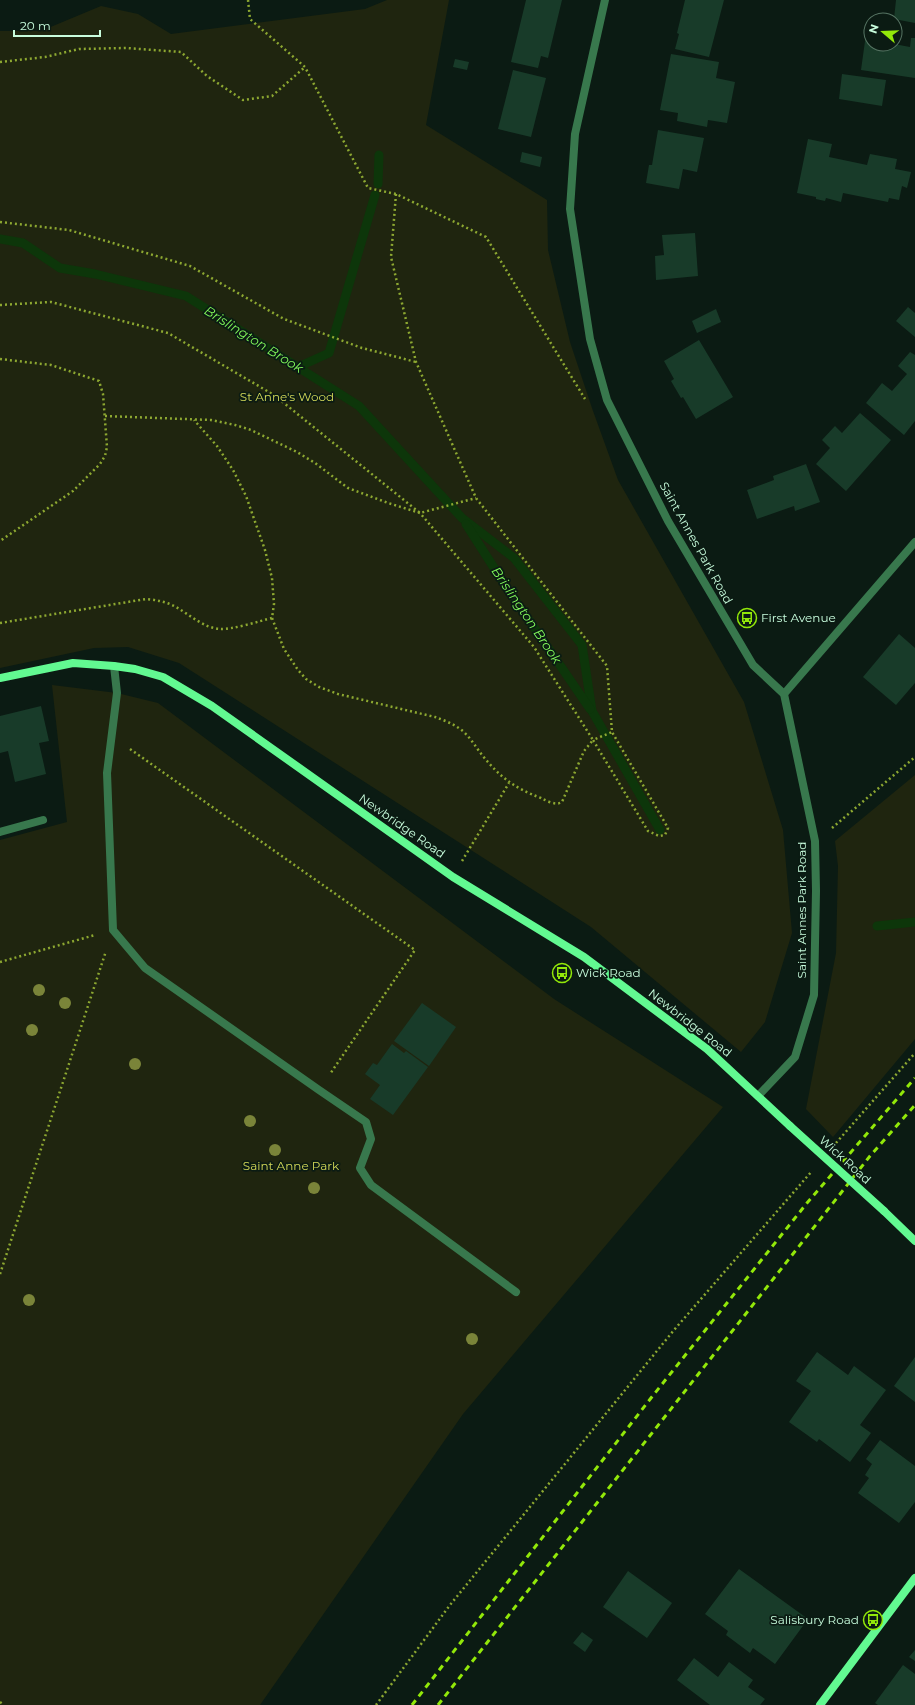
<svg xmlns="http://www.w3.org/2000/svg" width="915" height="1705" font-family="Montserrat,sans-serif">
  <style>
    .green { fill: #1f250f }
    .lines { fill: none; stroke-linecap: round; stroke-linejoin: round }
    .stream { stroke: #0d360a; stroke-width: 9 }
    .building { fill: #183b29 }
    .path { stroke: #8da831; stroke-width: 2.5; stroke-dasharray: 2 3; stroke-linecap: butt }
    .lane { stroke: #38784d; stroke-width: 8 }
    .street { stroke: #38784d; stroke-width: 8 }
    .secondary { stroke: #62f991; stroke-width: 8 }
    .rail { stroke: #92e809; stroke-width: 3; stroke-dasharray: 6 5; stroke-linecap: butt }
    .secondary-bridge { stroke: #62f991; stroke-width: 8 }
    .tree { fill: #7a8439 }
    .labels { text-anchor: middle; stroke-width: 3.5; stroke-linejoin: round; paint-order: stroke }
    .park-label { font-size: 12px; fill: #d4d958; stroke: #0b1b13 }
    .street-label { font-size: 12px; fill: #c8fddd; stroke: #0b1b13 }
    .poi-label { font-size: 12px; fill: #c8fddd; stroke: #0b1b13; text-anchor: start }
    .water-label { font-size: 13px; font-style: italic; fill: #82f95a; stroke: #0b1b13 }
  </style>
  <rect width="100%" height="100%" fill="#0b1b13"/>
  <g class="green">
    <polygon points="387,0 449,0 426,125 547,200 548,250 570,342 593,411 618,480 744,702 783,830 792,933 765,1022 741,1052 591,927 179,663 128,647 94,648 0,668 0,31 41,31 101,6 138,14 171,34 365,9"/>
    <polygon points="52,685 117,693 158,703 554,999 723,1107 463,1414 260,1705 0,1705 0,840 67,822"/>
    <polygon points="915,775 915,1039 833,1137 806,1109 836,953 838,866 835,841"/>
  </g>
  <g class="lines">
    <g class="stream">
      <polyline points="378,184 379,155"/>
      <polyline points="0,239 23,243 60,268 95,274 186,296 359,406 462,518 514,558 582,645 592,711 660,830"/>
      <polyline points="298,367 329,353 375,195"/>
      <polyline points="466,524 505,585 590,709"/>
      <polyline points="877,926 915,922"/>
    </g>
  </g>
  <g class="building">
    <polygon points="526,0 562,0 548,58 541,56 538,68 511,62"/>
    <polygon points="685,0 724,0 709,57 675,49 679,34 677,33"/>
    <polygon points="896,0 915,0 915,23 894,19"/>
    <polygon points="866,34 871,34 871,44 894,44 910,47 911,38 915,38 915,78 861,70"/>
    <polygon points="671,54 719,62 716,78 735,82 727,123 708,120 707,127 677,121 678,113 660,110"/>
    <polygon points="455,59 469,62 467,70 453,67"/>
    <polygon points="513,70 546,78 531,137 498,129"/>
    <polygon points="842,74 886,80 882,106 839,99"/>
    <polygon points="658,130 704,138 697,172 683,169 679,189 646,183 649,165 652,165"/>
    <polygon points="808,139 832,144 829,157 867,165 870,154 897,159 895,169 911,172 907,188 902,186 899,200 889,198 888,202 843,193 841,202 826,198 825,201 816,199 816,197 797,193"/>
    <polygon points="522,152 542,157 540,167 520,162"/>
    <polygon points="695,233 698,276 656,280 655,256 664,255 662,235"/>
    <polygon points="908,307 915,313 915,337 896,321"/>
    <polygon points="716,309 721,322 697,333 692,321"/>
    <polygon points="699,340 733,397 696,419 683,397 681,398 671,381 674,379 664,361"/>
    <polygon points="910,352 915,355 915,421 904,435 866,403 882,383 892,391 907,374 898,366"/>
    <polygon points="860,413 891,440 846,491 816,464 830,448 822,440 835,426 842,433"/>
    <polygon points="806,464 820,502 795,511 794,506 757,519 747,490 774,480 773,476"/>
    <polygon points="899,634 915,648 915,683 896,705 863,677"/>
    <polygon points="41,706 49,741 39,743 46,774 15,782 8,751 0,753 0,716"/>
    <polygon points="422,1003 456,1027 429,1066 394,1041"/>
    <polygon points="392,1044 404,1053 406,1051 428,1067 393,1115 370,1099 380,1085 365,1074 373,1063 377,1065"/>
    <polygon points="817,1352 848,1375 854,1366 886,1390 860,1425 871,1433 850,1462 819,1439 817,1442 789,1422 811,1391 796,1381"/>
    <polygon points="915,1357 915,1402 894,1386"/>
    <polygon points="880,1440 915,1466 915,1502 899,1523 858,1493 869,1478 865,1475 872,1464 866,1459"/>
    <polygon points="739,1569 808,1619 775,1664 753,1648 750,1653 726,1635 728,1631 705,1614"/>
    <polygon points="628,1571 672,1603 647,1638 603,1607"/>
    <polygon points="582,1632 593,1640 585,1652 573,1643"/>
    <polygon points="915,1650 915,1661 909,1657"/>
    <polygon points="694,1658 718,1677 729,1662 753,1680 748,1687 765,1699 760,1705 710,1705 677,1680"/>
    <polygon points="903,1665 915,1674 915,1705 878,1705 875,1703"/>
  </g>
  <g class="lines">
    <g class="path">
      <polyline points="248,0 250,19 305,67 368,188 396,194 486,237 585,399"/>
      <polyline points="0,62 45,57 79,49 126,48 181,52 207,76 243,100 272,96 305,67"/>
      <polyline points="396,194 391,257 416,362 476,498 607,666 612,732 668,828 665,835 659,836 648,831 593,740 612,732"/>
      <polyline points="0,222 69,230 190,266 284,319 362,348 416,362"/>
      <polyline points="0,305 51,302 168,333 274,395 420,513 476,498"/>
      <polyline points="0,359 51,365 99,381 103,394 107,447 105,456 100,464 73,491 0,541"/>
      <path d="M 105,416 L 211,420 L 235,425 L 251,430 L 297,452 L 315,463 L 348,488 L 388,503 L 420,513 L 534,647 L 593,740 L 584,751 L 562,802 C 556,806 547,801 541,798 C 514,788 500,777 482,755 C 475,746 469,735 460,729 C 452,723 443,720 435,717 L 338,694 L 319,687 L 306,679 L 298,670 L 284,649 L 272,618 L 274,604 L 272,578 L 265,550 L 246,496 L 233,470 L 217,446 L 194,420"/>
      <path d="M 0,623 L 146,599 C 157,600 167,602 176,607 C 190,615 204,628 220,629 C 231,630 260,621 272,618"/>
      <polyline points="130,749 415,950 330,1074"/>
      <polyline points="832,828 915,757"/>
      <polyline points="462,861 509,783"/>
      <polyline points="0,962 95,935"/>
      <polyline points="836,1143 915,1053"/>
      <polyline points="0,1274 106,951"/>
      <polyline points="0,1702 4,1705"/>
      <polyline points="376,1705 450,1605 674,1330 812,1171"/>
    </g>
    <g class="lane">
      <polyline points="114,666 117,693 107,773 113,930 145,968 319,1090 366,1122 371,1139 360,1168 371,1185 516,1292"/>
      <polyline points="0,832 43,820"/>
    </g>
    <g class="street">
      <polyline points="605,0 575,134 570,209 590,339 607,400 668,521 753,665 784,694 815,841 816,891 814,995 795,1057 758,1096"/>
      <polyline points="784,694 915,542"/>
    </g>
    <g class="secondary">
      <polyline points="0,678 73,663 114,666 135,669 163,677 212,706 453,877 584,957 707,1049 790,1126"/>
      <polyline points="884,1211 915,1241"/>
      <polyline points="820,1705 915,1578"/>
    </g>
    <g class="rail">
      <polyline points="412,1705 651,1398 807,1203 915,1078"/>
      <polyline points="438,1705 870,1156 915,1105"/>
    </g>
    <polyline class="secondary-bridge" points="790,1126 884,1211"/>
  </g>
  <g class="tree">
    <circle cx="39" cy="990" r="6"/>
    <circle cx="65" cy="1003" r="6"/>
    <circle cx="32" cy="1030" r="6"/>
    <circle cx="135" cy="1064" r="6"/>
    <circle cx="250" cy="1121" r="6"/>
    <circle cx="275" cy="1150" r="6"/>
    <circle cx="314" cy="1188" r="6"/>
    <circle cx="29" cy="1300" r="6"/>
    <circle cx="472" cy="1339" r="6"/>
  </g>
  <defs>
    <symbol id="bus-ring" viewBox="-11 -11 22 22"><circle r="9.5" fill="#0b1b13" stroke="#92e809" stroke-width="1.5"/><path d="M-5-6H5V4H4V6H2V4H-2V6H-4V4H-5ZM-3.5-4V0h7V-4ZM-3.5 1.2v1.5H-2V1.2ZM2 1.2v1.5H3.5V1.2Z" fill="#92e809"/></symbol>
  </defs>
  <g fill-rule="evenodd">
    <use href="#bus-ring" x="736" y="607" width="22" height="22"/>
    <use href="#bus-ring" x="551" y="962" width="22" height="22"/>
    <use href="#bus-ring" x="862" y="1609" width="22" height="22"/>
  </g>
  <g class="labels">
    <g class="park-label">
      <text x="287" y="401">St Anne's Wood</text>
      <text x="291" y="1170">Saint Anne Park</text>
    </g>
    <g class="street-label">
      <text transform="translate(696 543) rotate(61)" y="4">Saint Annes Park Road</text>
      <text transform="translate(402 826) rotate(35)" y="4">Newbridge Road</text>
      <text transform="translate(802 910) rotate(-90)" y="4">Saint Annes Park Road</text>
      <text transform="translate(690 1023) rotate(38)" y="4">Newbridge Road</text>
      <text transform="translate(845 1160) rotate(42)" y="4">Wick Road</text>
    </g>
    <g class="poi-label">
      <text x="761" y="622">First Avenue</text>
      <text x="576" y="977">Wick Road</text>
      <text x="859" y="1624" text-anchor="end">Salisbury Road</text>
    </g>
    <g class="water-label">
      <text transform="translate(254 339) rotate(32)" y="5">Brislington Brook</text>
      <text transform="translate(527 615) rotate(56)" y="5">Brislington Brook</text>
    </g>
  </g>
  <g transform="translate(883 32) rotate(289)"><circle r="19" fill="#0b1b13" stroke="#577564"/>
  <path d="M0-3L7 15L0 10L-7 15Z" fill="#92e809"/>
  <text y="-6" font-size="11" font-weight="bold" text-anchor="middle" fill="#c8fddd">N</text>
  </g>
  <path d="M14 30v6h86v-6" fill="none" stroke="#c8fddd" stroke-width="2"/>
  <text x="20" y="30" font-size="12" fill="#c8fddd" stroke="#0b1b13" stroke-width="3" paint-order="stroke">20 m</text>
</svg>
